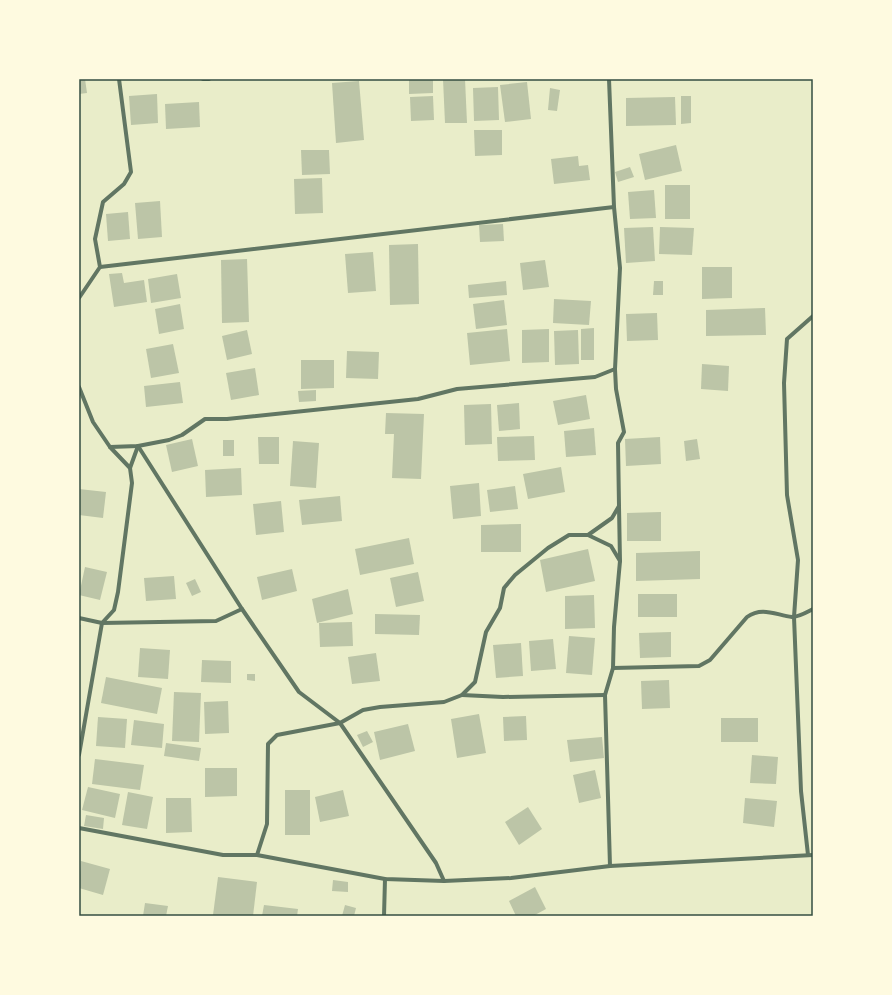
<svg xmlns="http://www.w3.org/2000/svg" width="892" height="995" font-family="'IBM Plex Serif',serif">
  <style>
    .building { fill: #bcc5a7 }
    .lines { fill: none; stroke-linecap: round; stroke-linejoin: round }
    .minor { stroke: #617663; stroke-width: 4 }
    .neatline { fill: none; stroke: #344e41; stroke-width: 1.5 }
  </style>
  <rect width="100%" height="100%" fill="#e9edc9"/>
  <g class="building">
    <polygon points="79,79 85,79 87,93 79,94"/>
    <polygon points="409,79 433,79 433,93 409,94"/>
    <polygon points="443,79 465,79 467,123 445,123"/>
    <polygon points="359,81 364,140 336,143 332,83"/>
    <polygon points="527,82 531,119 505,122 500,85"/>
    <polygon points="498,87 499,120 474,121 473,88"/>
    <polygon points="550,88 560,90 557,111 548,110"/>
    <polygon points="157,94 158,123 131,125 129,96"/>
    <polygon points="433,96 434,120 411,121 410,97"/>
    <polygon points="681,96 691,96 691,123 681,124"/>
    <polygon points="675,97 676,125 626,126 626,98"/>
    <polygon points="199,102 200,127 166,129 165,104"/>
    <polygon points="474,130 502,130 502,155 475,156"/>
    <polygon points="676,145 682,171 645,180 639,154"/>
    <polygon points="301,150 329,150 330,174 302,175"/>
    <polygon points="578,156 579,166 588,165 590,180 554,184 551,159"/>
    <polygon points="630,167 634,177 618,182 615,172"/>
    <polygon points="322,178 323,213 295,214 294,179"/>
    <rect x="665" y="185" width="25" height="34"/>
    <polygon points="654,190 656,218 630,219 628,192"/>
    <polygon points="160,201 162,237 138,239 135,203"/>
    <polygon points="128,212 130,239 108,241 106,214"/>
    <polygon points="503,224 504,241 480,242 479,225"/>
    <polygon points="653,227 655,261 626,263 624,228"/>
    <polygon points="660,227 694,228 692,255 659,254"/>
    <polygon points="418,244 419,304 390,305 389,245"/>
    <polygon points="373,252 376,291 348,293 345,254"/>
    <polygon points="247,259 249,322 222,323 221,260"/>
    <polygon points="545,260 549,287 523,290 520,263"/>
    <polygon points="702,267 732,267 732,298 702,299"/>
    <polygon points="122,273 124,283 144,280 147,302 114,307 109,274"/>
    <polygon points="177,274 181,298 151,303 148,279"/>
    <polygon points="506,281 507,295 469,298 468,285"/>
    <polygon points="654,281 663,281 663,295 653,295"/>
    <polygon points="554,299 591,301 589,325 553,323"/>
    <polygon points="504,300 507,325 476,329 473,304"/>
    <polygon points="180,304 184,329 159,334 155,309"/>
    <polygon points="765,308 766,335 706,336 706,310"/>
    <polygon points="657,313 658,340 627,341 626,314"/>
    <polygon points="594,328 594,360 581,360 581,329"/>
    <polygon points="507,329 510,361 470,365 467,333"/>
    <polygon points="549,329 549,362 522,363 522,330"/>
    <polygon points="247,330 252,354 227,360 222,336"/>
    <polygon points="578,330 579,364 555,365 554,331"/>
    <polygon points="173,344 179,373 151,378 146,349"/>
    <polygon points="347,351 379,352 378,379 346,378"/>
    <polygon points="301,360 334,360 334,388 301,389"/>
    <polygon points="702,364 729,366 728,391 701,389"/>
    <polygon points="255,368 259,395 231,400 226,373"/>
    <polygon points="180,382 183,403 146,407 144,386"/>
    <polygon points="316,390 316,401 299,402 298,391"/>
    <polygon points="586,395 590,419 558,425 553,401"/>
    <polygon points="519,403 520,429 499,431 497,405"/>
    <polygon points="491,404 492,444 465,445 464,405"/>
    <polygon points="386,413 424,414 421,479 392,478 394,434 385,434"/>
    <polygon points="594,428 596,455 566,457 564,431"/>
    <polygon points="534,436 535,460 498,461 497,437"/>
    <polygon points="258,437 279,437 279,464 259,464"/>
    <polygon points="660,437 661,464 626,466 625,439"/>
    <polygon points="192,439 198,466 172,472 166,445"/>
    <polygon points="697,439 700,459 686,461 684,441"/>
    <rect x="223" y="440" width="11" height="16"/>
    <polygon points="293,441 319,443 316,488 290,486"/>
    <polygon points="561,467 565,492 528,499 523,474"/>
    <polygon points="241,468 242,495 206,497 205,470"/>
    <polygon points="479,483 481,516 453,519 450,486"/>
    <polygon points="515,486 518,509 490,512 487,490"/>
    <polygon points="79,489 106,492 103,518 79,515"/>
    <polygon points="340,496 342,521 302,525 299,500"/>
    <polygon points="281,501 284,532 256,535 253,504"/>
    <polygon points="661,512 661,541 627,541 627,513"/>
    <polygon points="521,524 521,552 481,552 481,525"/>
    <polygon points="409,538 414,564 360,575 355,549"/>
    <polygon points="588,549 595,581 546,592 540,560"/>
    <polygon points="700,551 700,579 636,581 636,553"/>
    <polygon points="85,567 107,572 100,600 79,595"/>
    <polygon points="292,569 297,591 262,600 257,577"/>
    <polygon points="418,572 424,601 396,607 390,578"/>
    <polygon points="174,576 176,599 146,601 144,578"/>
    <polygon points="195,579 201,592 192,596 186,583"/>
    <polygon points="348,589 353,614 317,623 312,599"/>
    <rect x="638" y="594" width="39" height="23"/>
    <polygon points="594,595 595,628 565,629 565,596"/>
    <polygon points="375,614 420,615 419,635 375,634"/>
    <polygon points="352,622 353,646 320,647 319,623"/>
    <polygon points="79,625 81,625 80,638 79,638"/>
    <polygon points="671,632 671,657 640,658 639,633"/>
    <polygon points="569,636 595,638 592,675 566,673"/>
    <polygon points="553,639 556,669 531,671 529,641"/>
    <polygon points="521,643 523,676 496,678 493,645"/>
    <polygon points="140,648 170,650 168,679 138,677"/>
    <polygon points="376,653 380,681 352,684 348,657"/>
    <polygon points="202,660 231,661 231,683 201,682"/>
    <polygon points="247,674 255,674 255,681 247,680"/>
    <polygon points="106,677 162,688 157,714 101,703"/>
    <polygon points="669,680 670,708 642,709 641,681"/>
    <polygon points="174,692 201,693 199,742 172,741"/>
    <polygon points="228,701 229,733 205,734 204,702"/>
    <polygon points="479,714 486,753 457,758 451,719"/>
    <polygon points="526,716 527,740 504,741 503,717"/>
    <polygon points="98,717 127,719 125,748 96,746"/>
    <rect x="721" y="718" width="37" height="24"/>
    <polygon points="134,720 164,724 162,748 131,745"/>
    <polygon points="408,724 415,751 380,760 374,732"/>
    <polygon points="367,731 373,742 363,747 357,735"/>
    <polygon points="602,737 604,758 570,762 567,740"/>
    <polygon points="166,743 201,748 199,761 164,756"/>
    <polygon points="752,755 778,757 776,784 750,783"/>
    <polygon points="95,759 144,765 140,790 92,784"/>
    <polygon points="205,768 237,768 237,796 205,797"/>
    <polygon points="595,770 601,798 579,803 573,775"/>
    <polygon points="88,787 120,794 115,818 82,810"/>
    <rect x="285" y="790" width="25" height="45"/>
    <polygon points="343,790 349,816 320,822 315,797"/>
    <polygon points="128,792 153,797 147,829 122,825"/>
    <polygon points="166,798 191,798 192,832 166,833"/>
    <polygon points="745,798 777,801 774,827 743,823"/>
    <polygon points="528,807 542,829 519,845 505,822"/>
    <polygon points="86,815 104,818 103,829 84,826"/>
    <polygon points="81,861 110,869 103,895 79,888"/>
    <polygon points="218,877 257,882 253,916 213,915"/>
    <polygon points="333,880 348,882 348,892 332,891"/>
    <polygon points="535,887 546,909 533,916 516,916 509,901"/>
    <polygon points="145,903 168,906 166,916 143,916"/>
    <polygon points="264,905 298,909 297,916 262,916"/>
    <polygon points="345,905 356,908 354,916 342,916"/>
  </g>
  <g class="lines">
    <g class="minor">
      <polyline points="203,79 209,79"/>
      <polyline points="100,267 614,207"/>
      <polyline points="79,298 100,267 95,239 103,202 124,184 131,172 119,79"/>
      <polyline points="79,387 93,422 110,447 130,468 132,483 118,592 114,610 102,623 79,755"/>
      <polyline points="138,446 242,609 299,692 340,723 436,863 444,881"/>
      <polyline points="110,447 138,446 169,440 182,435 205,419 227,419 418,399 457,389 595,377 615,369"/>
      <polyline points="130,468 138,446"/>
      <polyline points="619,507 620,561"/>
      <polyline points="588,535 612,518 619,506 618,443 624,432 616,389 615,369 620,268 614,207 609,79"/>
      <polyline points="79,618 102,623 216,621 242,609"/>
      <polyline points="462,695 503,697 605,695"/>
      <path d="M 79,828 L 223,855 L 257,855 L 267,824 L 268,744 L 277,735 L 340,723 L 363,710 L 380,707 L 444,702 L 462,695 L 475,682 L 486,632 L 500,608 L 504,588 L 515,575 L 548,548 L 569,535 L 588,535 L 611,546 L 620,561 L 614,627 L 613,668 L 699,666 L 710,660 L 747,617 C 762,606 776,615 792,617 C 799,617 807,612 813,609"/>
      <polyline points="257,855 385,879 444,881 511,878 610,866 813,855"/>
      <polyline points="808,855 801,791 794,617 798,560 787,495 784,383 787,339 813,316"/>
      <polyline points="610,866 605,695 613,668"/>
      <polyline points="384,916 385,879"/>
    </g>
  </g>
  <rect width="892" height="995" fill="none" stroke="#fefae0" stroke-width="160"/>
  <rect x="80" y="80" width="732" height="835" class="neatline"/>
</svg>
